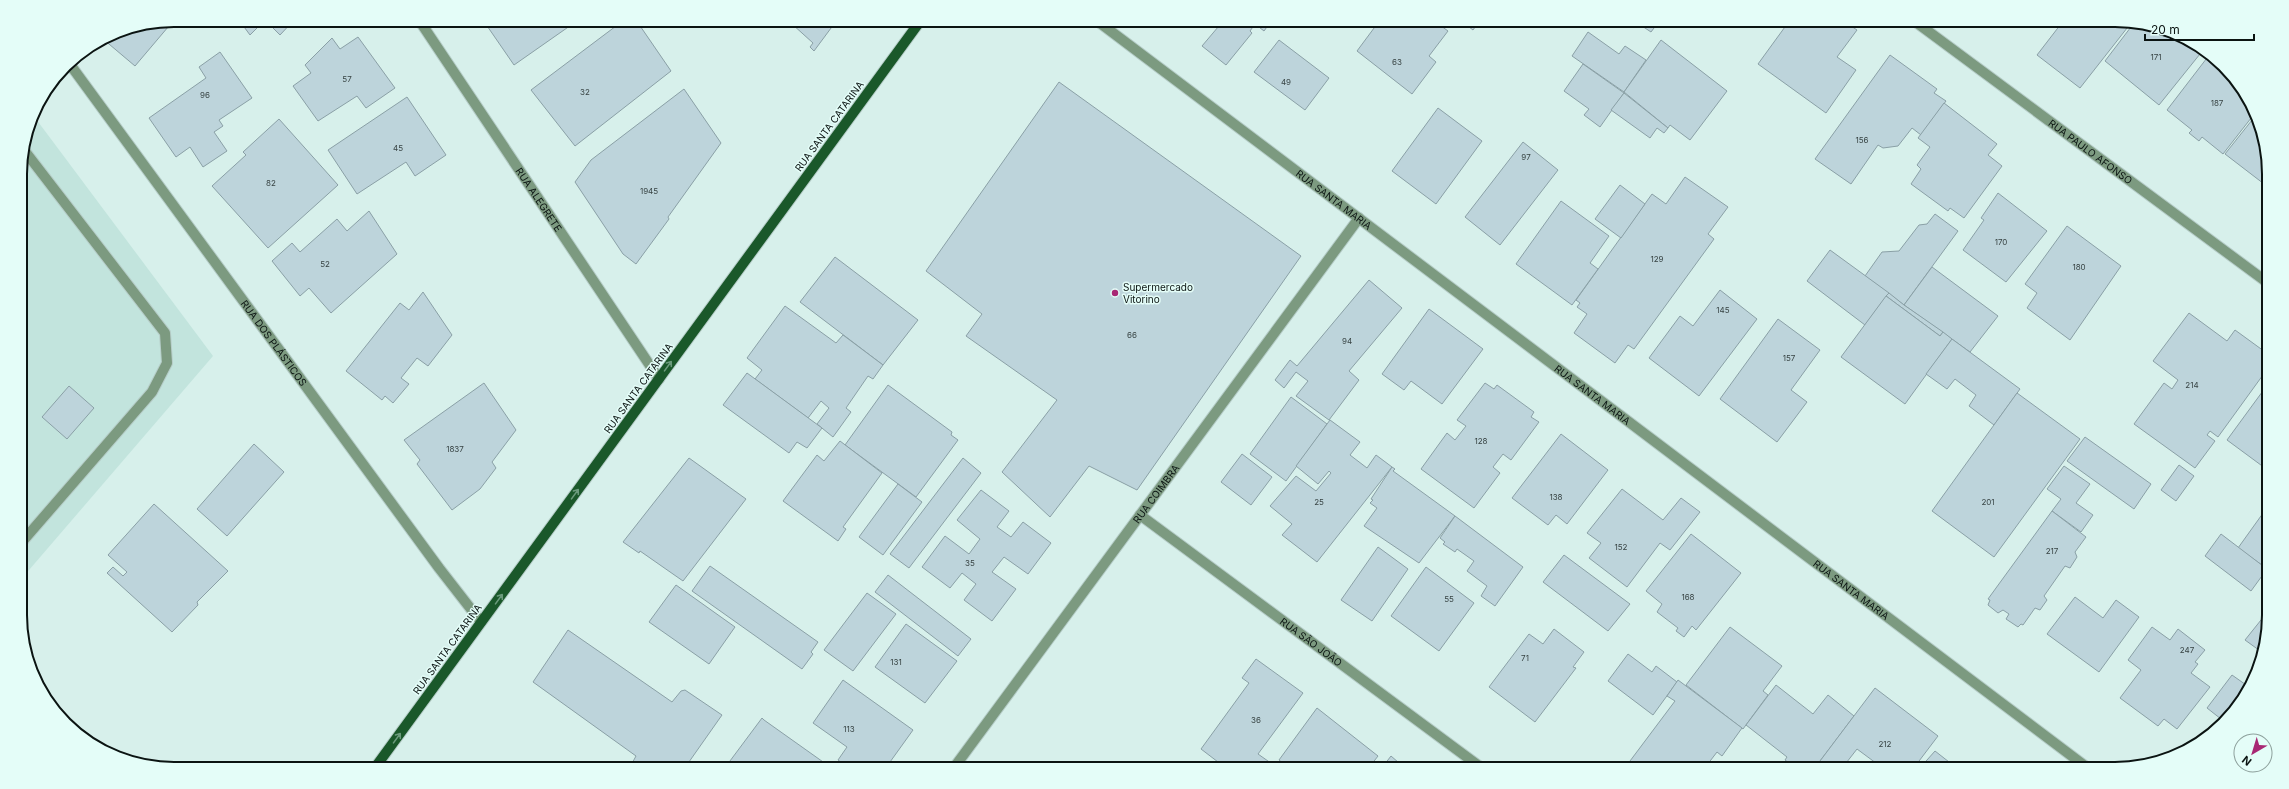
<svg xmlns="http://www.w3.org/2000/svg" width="2289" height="789" font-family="Inter,sans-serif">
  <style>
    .built { fill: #c2e4dd }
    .building { fill: #bdd4db; stroke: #8aa0a6 }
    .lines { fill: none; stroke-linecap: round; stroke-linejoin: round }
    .service-casing { stroke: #b6cdc8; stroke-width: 12 }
    .minor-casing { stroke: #b6cdc8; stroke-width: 12 }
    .primary-casing { stroke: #b6cdc8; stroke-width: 12 }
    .service { stroke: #7c9a80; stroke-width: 10 }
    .minor { stroke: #7c9a80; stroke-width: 10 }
    .primary { stroke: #1a582a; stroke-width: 10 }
    .oneway { stroke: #6b9a7c }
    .poi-dot { fill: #a82774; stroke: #e4fdf8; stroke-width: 1.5 }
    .labels { text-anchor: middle; stroke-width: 3; stroke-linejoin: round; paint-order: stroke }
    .number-label { font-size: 8px; fill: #384444 }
    .street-label { font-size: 10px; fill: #0b1412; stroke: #e4fdf8 }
    .poi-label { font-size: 10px; fill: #0b1412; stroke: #e4fdf8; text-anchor: start }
    .rim { fill: none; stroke: #0b1412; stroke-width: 2 }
  </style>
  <rect width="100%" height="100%" fill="#d7f0eb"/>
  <polygon class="built" points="33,115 213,356 23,577 20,164"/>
  <g class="building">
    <polygon points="174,20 135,66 103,39 115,32"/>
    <polygon points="239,20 294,20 280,35 265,20 250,35"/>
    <polygon points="483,20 573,20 574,23 514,65"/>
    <polygon points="624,20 636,20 671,71 575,146 531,90"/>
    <polygon points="781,20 795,20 790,27"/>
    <polygon points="795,20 837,20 814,51 810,47 813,43 792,24"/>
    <polygon points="1224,20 1250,20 1255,24 1250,31 1252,33 1226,65 1202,46"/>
    <polygon points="1250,20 1272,20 1264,31"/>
    <polygon points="1380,20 1433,20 1448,31 1429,56 1436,62 1412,94 1357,51"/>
    <polygon points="1460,20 1480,20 1473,30"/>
    <polygon points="1633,20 1660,20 1651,32"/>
    <polygon points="1790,20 1842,20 1857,30 1837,57 1856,70 1826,113 1758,64"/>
    <polygon points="2064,20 2115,20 2131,23 2080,88 2037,55"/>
    <polygon points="2134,23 2164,28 2204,49 2159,105 2105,61"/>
    <polygon points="1588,32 1619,54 1625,46 1646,60 1624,92 1572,56"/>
    <polygon points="358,37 395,88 366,108 357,96 318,121 293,86 311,73 305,65 332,38 340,49"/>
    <polygon points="1279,40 1329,78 1305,110 1254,72"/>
    <polygon points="1661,40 1727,91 1690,140 1670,125 1668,128 1624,92"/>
    <polygon points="220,52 252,98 219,120 223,126 214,132 227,151 203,167 190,147 176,157 149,118 206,78 199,67"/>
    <polygon points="2210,54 2231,73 2253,106 2255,113 2223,154 2202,137 2199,141 2189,133 2192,130 2167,110"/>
    <polygon points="1890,55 1937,89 1934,93 1946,101 1921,135 1912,128 1898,146 1883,148 1878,145 1851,184 1815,159"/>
    <polygon points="1583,64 1624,93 1600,127 1584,115 1589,109 1564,91"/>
    <polygon points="1059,82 1301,256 1137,490 1089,466 1050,517 1002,472 1057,400 966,336 982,314 926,271"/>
    <polygon points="684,89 721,143 668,217 669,219 636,264 623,254 575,182 591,160"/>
    <polygon points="1624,93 1668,128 1664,133 1657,128 1650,138 1611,110"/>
    <polygon points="407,97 446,155 415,176 406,162 357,194 328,150"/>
    <polygon points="1944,103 1997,144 1988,155 2002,166 1964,218 1950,208 1948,211 1911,184 1921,169 1917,165 1930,147 1918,138"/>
    <polygon points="1438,108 1482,141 1436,204 1392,171"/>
    <polygon points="2256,115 2268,154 2268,187 2225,154"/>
    <polygon points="279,119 338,185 268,248 212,186 246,155 243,152"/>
    <polygon points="1523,142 1558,170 1500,245 1465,217"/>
    <polygon points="1685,177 1728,207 1708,234 1714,239 1634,349 1628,345 1615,363 1574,333 1587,314 1577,307 1580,303 1576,300 1652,194 1666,204"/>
    <polygon points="1620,185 1645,204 1621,238 1595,219"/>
    <polygon points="1998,193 2047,231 2006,282 1963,250 1984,220 1981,218"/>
    <polygon points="1561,201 1609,236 1590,263 1598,269 1572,305 1516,264"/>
    <polygon points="369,211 397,254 331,313 309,288 300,296 272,261 292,243 300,252 337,219 347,231"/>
    <polygon points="1935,214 1958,231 1904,305 1865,276 1882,252 1899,251 1919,225 1927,224"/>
    <polygon points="2067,226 2121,266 2070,340 2027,308 2037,293 2025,284"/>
    <polygon points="1830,250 1889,293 1865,325 1807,281"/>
    <polygon points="835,257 918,320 883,365 800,302"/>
    <polygon points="1932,267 1998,316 1970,352 1904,305"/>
    <polygon points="1369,280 1402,308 1349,371 1359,380 1329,420 1296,396 1308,381 1296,372 1284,388 1275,380 1290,360 1297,366"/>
    <polygon points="1720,290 1757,319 1699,396 1649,358 1680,316 1693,326"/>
    <polygon points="423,292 452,335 428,366 417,358 401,378 409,384 393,403 385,396 382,400 346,371 400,303 409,310"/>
    <polygon points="1889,293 1904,305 1943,332 1940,336 1886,296"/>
    <polygon points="1886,296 1940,336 1943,332 1952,339 1905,404 1841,357"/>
    <polygon points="785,306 836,343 843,335 883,365 873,379 868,376 846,408 851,412 833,437 817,424 829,408 821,401 808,418 755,379 762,370 747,358"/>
    <polygon points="1429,309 1483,349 1442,404 1411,381 1404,390 1382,374"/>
    <polygon points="2189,313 2227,341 2235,330 2268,354 2268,368 2218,437 2210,431 2207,435 2215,441 2195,468 2134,424 2164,383 2172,389 2178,380 2153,361"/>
    <polygon points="1778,319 1820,350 1791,390 1807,402 1777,442 1720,399"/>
    <polygon points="1952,339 2020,389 1994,425 1969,406 1976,395 1955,379 1947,389 1926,374"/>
    <polygon points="747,373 822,428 807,448 797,442 789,453 723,405"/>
    <polygon points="484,383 516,430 492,462 496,468 480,489 452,510 417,464 420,460 404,440"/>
    <polygon points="1485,383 1494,389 1497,385 1534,412 1531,417 1539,422 1511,460 1503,454 1493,467 1500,473 1474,508 1421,469 1447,433 1455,440 1466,426 1457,420"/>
    <polygon points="2268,384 2269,471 2227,440"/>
    <polygon points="888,385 952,432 951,435 958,440 916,497 845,445"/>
    <polygon points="69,386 94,408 67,439 42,417"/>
    <polygon points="2017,393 2080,439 1994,557 1932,511"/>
    <polygon points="1291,397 1327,424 1286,481 1250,454"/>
    <polygon points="1330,420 1360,442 1350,455 1367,468 1376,455 1392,467 1317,562 1282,535 1292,524 1270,506 1296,476 1316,491 1331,473 1329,471 1318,484 1296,466"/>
    <polygon points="1561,434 1608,470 1567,524 1556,515 1548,525 1512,498"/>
    <polygon points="2085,437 2151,484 2134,509 2067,461"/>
    <polygon points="840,441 882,473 843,527 846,529 838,541 783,501 817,455 824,461"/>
    <polygon points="254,444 284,472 227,536 197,509"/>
    <polygon points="1242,454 1272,477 1251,505 1221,482"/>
    <polygon points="689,458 746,499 683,581 640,551 639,553 623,542"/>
    <polygon points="963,458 981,473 909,568 890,554"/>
    <polygon points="2179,465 2194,476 2176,501 2161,490"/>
    <polygon points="2064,466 2090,484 2076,503 2093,515 2081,532 2052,511 2061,499 2047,489"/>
    <polygon points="1392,467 1395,469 1393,471 1455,516 1419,563 1364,526 1377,508 1370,503 1373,500 1371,499"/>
    <polygon points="898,484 922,502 883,555 859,537"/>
    <polygon points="1622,489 1663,520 1681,498 1700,512 1670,550 1660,543 1627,587 1589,558 1601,543 1587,533"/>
    <polygon points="981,490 1009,511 997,527 1011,537 1023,522 1051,543 1028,574 1004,557 992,572 1016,589 992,621 964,600 976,584 962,573 950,588 922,567 945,536 969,554 980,539 957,520"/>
    <polygon points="154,504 228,571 197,602 198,605 172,632 107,573 113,567 123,576 127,572 108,555"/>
    <polygon points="2266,509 2269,511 2269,570 2238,548"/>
    <polygon points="2052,511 2086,537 2075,552 2077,557 2070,568 2065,566 2044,596 2047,600 2040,610 2035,608 2023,625 2021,624 2018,627 2006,619 2009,614 2003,610 1998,613 1988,605 1990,600 1988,599"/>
    <polygon points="1455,516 1523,567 1495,606 1481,596 1487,586 1467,571 1474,561 1457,549 1455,552 1443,544 1445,542 1440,538"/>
    <polygon points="1691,534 1741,573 1696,630 1692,626 1684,637 1676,631 1678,628 1657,612 1662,604 1646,591"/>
    <polygon points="2221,534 2267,569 2251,591 2205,556"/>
    <polygon points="1378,547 1408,569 1372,621 1341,600"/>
    <polygon points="1564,555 1630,604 1608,631 1543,582"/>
    <polygon points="710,566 818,642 811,652 813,654 802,669 692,591"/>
    <polygon points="1426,567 1474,603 1439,651 1391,616"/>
    <polygon points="888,575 971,639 958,656 875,592"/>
    <polygon points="676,585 735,627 709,664 649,622"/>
    <polygon points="867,593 896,614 853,671 824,650"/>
    <polygon points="2075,597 2103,618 2116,600 2139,617 2099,672 2047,634"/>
    <polygon points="2269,610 2269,615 2263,653 2245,640"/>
    <polygon points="906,624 957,661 925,703 875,667"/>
    <polygon points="1730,627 1782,666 1763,691 1768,695 1743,729 1686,685"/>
    <polygon points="2152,627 2170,640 2178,629 2205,650 2195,662 2198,664 2191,673 2210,687 2177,729 2164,719 2158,726 2120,698 2141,670 2128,660"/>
    <polygon points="1554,629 1584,652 1573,667 1576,668 1535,722 1489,687 1529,634 1543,644"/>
    <polygon points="568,630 672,702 681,691 685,690 722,715 684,769 629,769 636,756 533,682"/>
    <polygon points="1628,654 1652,672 1656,666 1677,682 1653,715 1608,681"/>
    <polygon points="1256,659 1303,693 1258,754 1275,766 1273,769 1213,769 1218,762 1201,749 1249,683 1242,678"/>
    <polygon points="2232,675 2249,687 2237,709 2207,738 2221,719 2207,708"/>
    <polygon points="843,680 913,730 885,769 850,769 838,760 847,747 813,723"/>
    <polygon points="1678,680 1742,728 1722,756 1717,752 1704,769 1624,769 1675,701 1667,696"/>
    <polygon points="1776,685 1813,714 1828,695 1854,716 1814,769 1797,769 1785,760 1787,757 1746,725"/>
    <polygon points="1875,688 1938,736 1913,769 1884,769 1857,749 1843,767 1846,769 1814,769"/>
    <polygon points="1317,708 1378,756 1368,769 1290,769 1279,760"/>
    <polygon points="55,711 92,745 58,717"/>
    <polygon points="762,718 764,720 833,769 724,769"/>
    <polygon points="1935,751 1958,769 1919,769"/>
    <polygon points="1391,756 1406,769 1381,769"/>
  </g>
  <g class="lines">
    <defs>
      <polyline id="service" points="22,542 152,392 167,363 165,333 24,150"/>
      <g id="minor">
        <path id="s1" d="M 419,20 L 659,379"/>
        <path id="s2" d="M 1096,20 L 2089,769"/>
        <path id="s3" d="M 1913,20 L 2268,283"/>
        <path id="s4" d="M 69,63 L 439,568 L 481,622"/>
        <path id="s5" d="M 1140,515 L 1483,769"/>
        <path id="s6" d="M 953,769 L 1359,218"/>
      </g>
      <polyline id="primary" points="374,769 921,20"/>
    </defs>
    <use href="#service" class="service-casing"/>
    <use href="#minor" class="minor-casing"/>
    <use href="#primary" class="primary-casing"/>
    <use href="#service" class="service"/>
    <use href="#minor" class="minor"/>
    <use href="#primary" class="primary"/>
  </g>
  <defs><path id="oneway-shaft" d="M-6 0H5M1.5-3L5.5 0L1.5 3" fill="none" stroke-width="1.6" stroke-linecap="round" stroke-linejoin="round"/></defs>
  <g class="oneway">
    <use href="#oneway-shaft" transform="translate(668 366) rotate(-54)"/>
    <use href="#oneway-shaft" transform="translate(575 494) rotate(-54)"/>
    <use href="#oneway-shaft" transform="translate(499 599) rotate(-54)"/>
    <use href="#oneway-shaft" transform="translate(397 738) rotate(-54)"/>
  </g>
  <circle class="poi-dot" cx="1115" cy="293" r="4"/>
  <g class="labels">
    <g class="number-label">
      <text x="2156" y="60">171</text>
      <text x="1397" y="65">63</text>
      <text x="347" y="82">57</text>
      <text x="1286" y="85">49</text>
      <text x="585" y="95">32</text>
      <text x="205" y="98">96</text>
      <text x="2217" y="106">187</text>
      <text x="1862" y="143">156</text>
      <text x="398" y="151">45</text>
      <text x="1526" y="160">97</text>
      <text x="271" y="186">82</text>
      <text x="649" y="194">1945</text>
      <text x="2001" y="245">170</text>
      <text x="1657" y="262">129</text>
      <text x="325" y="267">52</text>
      <text x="2079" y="270">180</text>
      <text x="1723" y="313">145</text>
      <text x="1132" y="338">66</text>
      <text x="1347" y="344">94</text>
      <text x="1789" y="361">157</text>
      <text x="2192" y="388">214</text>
      <text x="1481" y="444">128</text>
      <text x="455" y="452">1837</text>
      <text x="1556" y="500">138</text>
      <text x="1319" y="505">25</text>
      <text x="1988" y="505">201</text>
      <text x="1621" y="550">152</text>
      <text x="2052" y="554">217</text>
      <text x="970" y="566">35</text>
      <text x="1688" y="600">168</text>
      <text x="1449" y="602">55</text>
      <text x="2187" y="653">247</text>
      <text x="1525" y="661">71</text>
      <text x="896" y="665">131</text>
      <text x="1256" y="723">36</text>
      <text x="849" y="732">113</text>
      <text x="1885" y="747">212</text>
    </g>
    <g class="street-label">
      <text transform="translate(829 126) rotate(-54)" y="4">RUA SANTA CATARINA</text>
      <text dy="4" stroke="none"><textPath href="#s3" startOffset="221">RUA PAULO AFONSO</textPath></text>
      <text dy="4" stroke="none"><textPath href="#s2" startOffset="298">RUA SANTA MARIA</textPath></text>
      <text dy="4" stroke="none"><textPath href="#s1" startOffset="216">RUA ALEGRETE</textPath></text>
      <text dy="4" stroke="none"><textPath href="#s4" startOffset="347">RUA DOS PLÁSTICOS</textPath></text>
      <text transform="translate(638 388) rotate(-54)" y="4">RUA SANTA CATARINA</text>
      <text dy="4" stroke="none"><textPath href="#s2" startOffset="622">RUA SANTA MARIA</textPath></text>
      <text dy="4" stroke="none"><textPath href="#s6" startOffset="342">RUA COIMBRA</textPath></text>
      <text dy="4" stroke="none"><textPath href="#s2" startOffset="946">RUA SANTA MARIA</textPath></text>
      <text dy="4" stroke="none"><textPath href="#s5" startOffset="213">RUA SÃO JOÃO</textPath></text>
      <text transform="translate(447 649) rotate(-54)" y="4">RUA SANTA CATARINA</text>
    </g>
    <g class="poi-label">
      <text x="1123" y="291">Supermercado<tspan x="1123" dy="12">Vitorino</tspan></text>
    </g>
  </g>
  <path d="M0 0H2289V789H0ZM174 27H2115A147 147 0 0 1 2262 174V615A147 147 0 0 1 2115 762H174A147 147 0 0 1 27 615V174A147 147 0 0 1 174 27Z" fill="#e4fdf8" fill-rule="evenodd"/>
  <path class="rim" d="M174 27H2115A147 147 0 0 1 2262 174V615A147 147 0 0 1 2115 762H174A147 147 0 0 1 27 615V174A147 147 0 0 1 174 27Z"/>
  <g transform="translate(2253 753) rotate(218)"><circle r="19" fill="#e4fdf8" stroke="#8da09c"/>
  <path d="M0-3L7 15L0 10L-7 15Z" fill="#a82774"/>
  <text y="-6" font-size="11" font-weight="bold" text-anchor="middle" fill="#0b1412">N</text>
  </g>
  <path d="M2145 34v6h109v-6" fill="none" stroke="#0b1412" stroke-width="2"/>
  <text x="2151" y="34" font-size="12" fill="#0b1412" stroke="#e4fdf8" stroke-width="3" paint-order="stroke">20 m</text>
</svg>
